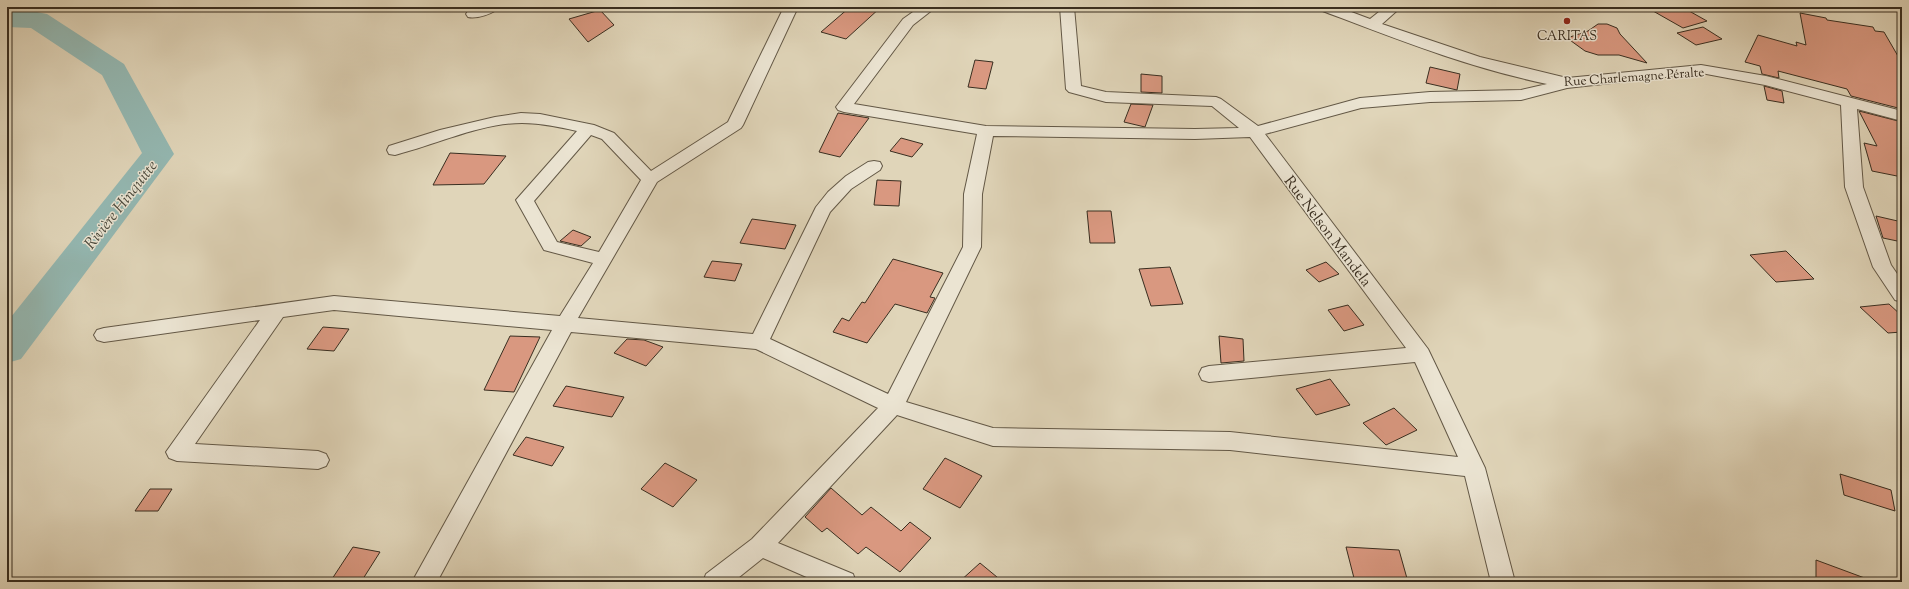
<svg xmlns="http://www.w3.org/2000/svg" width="1909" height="589" font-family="'Sorts Mill Goudy',serif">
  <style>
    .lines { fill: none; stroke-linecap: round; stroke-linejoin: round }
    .river { fill: #94b8b2; fill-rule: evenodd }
    .building { fill: #d99880; stroke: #392e20 }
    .minor-casing { stroke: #635846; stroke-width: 2 }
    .minor { fill: #ebe4d2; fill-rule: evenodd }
    .poi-dot { fill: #8f2418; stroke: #ebe4d2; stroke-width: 1.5 }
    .labels { text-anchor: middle; stroke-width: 3; stroke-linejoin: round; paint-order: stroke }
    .far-poi-label { font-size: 13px; fill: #392e20; stroke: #ebe4d2 }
    .far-street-label { font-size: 13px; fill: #392e20; stroke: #ebe4d2 }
    .street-label { font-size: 15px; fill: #392e20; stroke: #ebe4d2 }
    .water-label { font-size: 16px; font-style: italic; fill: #4b4a3d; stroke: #ebe4d2 }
  </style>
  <rect width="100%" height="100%" fill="#e0d5b9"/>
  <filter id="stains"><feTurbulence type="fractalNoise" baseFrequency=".005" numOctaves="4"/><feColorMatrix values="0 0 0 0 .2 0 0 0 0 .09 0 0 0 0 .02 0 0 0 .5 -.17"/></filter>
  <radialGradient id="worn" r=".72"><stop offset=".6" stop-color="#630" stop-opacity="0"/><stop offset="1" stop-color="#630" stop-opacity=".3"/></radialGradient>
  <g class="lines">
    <polygon class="river" points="7,11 37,12 47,14 124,64 174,154 21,359 7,363 7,322 142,153 102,75 31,28 7,27"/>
  </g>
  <g class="building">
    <polygon points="850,7 881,7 846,39 821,32"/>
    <polygon points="1646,7 1682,7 1707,21 1683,28"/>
    <polygon points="600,10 614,25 588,42 569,19"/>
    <polygon points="1800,13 1826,18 1827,20 1873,27 1875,31 1884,32 1902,63 1902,109 1851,96 1847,89 1778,71 1779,78 1762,74 1760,66 1745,62 1758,35 1797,46 1796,42 1806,45"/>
    <polygon points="1598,24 1607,24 1617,28 1620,34 1647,63 1619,55 1598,55 1585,51 1567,38 1588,31"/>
    <polygon points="1703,27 1722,39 1696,45 1677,33"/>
    <polygon points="975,60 993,62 986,89 968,87"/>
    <polygon points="1430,67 1460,74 1457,90 1426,83"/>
    <polygon points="1141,74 1162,76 1162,93 1141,92"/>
    <polygon points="1764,86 1782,91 1784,103 1767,100"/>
    <polygon points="1131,104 1153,105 1145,127 1124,122"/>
    <polygon points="1859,111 1902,122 1902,177 1872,171 1864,143 1877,146"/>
    <polygon points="838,113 869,118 840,157 819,152"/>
    <polygon points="901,138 923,144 912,157 890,151"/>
    <polygon points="450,153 506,156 484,184 433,185"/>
    <polygon points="877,180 901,181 899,206 874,205"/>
    <polygon points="1087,211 1111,211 1115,243 1090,243"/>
    <polygon points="1876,216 1902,222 1902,242 1883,238"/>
    <polygon points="752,219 796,225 785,249 740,243"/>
    <polygon points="573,230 591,237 581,246 560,241"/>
    <polygon points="1786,251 1814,279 1776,282 1750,255"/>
    <polygon points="893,259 943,273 930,297 935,298 927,313 895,304 867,343 833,332 842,318 849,321 862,302 865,303"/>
    <polygon points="712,261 742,264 735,281 704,277"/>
    <polygon points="1326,262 1339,274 1319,282 1306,270"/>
    <polygon points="1170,267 1183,304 1151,306 1139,269"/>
    <polygon points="1889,304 1902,316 1902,332 1888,333 1860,307"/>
    <polygon points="1348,305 1364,325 1344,331 1328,310"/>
    <polygon points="323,327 349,329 334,351 307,349"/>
    <polygon points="510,336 540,337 514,392 484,390"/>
    <polygon points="1219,336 1243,339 1244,361 1221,363"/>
    <polygon points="627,339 644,340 663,347 646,366 614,353"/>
    <polygon points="1330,379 1350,405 1316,415 1296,389"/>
    <polygon points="566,386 624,397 612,417 553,406"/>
    <polygon points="1394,408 1417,430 1386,445 1363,423"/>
    <polygon points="526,437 564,447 552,466 513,455"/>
    <polygon points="945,458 982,476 960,508 923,489"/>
    <polygon points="665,463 697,480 673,507 641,489"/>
    <polygon points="1840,474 1891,490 1895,511 1844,495"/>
    <polygon points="831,488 862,515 871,507 901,531 910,522 931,538 900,572 866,547 858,554 827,528 822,532 805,517"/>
    <polygon points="150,489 172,489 158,511 135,511"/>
    <polygon points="353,547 380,552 361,582 330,582"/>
    <polygon points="1346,547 1399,550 1408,582 1355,582"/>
    <polygon points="1816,560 1870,580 1870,582 1816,582"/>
    <polygon points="980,563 1003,582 959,582"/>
  </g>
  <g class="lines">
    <defs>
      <g id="minor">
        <path d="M 479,7 L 499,7 C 494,14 476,19 468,17 L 466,14 L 468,11 Z"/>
        <path d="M 784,7 L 798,7 L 743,125 L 741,128 L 657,182 L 578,318 L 753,334 L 816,207 L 828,192 L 846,176 L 868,162 L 874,161 L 880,162 L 882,166 L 880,170 L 851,189 L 830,212 L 770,339 L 888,394 L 963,247 L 964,194 L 977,134 L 844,112 L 838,110 L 836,107 L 903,19 L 920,7 L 936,7 L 913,25 L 854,104 L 986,126 L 1195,129 L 1239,128 L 1212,106 L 1106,102 L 1069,92 L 1066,89 L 1060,7 L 1074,7 L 1081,86 L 1106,92 L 1216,97 L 1221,99 L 1258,126 L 1360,98 L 1430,92 L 1521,90 L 1547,84 C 1469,68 1394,38 1320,10 L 1318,7 L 1338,7 L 1370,19 L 1385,7 L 1401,7 L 1382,24 L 1480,57 L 1567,78 L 1701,65 L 1766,76 L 1902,111 L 1902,121 L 1857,109 L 1863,187 L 1891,265 L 1902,281 L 1902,302 L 1895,300 L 1873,267 L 1845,187 L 1841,105 L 1765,85 L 1701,73 L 1567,88 L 1521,100 L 1430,102 L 1361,108 L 1265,134 L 1428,349 L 1485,468 L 1515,582 L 1491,582 L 1465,476 L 1230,450 L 993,446 L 897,415 L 778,543 L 853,574 L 856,582 L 818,582 L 763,558 L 733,582 L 703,582 L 706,574 L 752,539 L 878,408 L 756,349 L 571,332 L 437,582 L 412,582 L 552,330 L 334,310 L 283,317 L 195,444 L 318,451 L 326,454 L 329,460 L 326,466 L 318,469 L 177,461 L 169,458 L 166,452 L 260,320 L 104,342 L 97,340 L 94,335 L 97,330 L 104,328 L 334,296 L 560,316 L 593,263 L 544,250 L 516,200 L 577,131 C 559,127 541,123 522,123 C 481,123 435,145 395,155 L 389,154 L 387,150 L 389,146 L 440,130 L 495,117 L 521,113 L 540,114 L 594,125 L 614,133 L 651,171 L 728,122 ZM 591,135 L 602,139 L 641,180 L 599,252 L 557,242 L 534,201 ZM 993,136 L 1195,139 L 1250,137 L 1406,348 L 1209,366 L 1202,368 L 1199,374 L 1202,380 L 1209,382 L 1415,362 L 1458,457 L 1230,432 L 993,428 L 906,402 L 981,247 L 982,194 Z"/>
      </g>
    </defs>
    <use href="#minor" class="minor-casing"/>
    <use href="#minor" class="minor"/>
  </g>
  <circle class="poi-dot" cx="1567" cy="21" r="4"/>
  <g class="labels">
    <g class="far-poi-label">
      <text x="1567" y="40">CARITAS</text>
    </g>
    <g class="far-street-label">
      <text transform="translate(1634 76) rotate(-4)" y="5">Rue Charlemagne Péralte</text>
    </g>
    <g class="street-label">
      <text transform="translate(1328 231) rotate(53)" y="5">Rue Nelson Mandela</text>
    </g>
    <g class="water-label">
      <text transform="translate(120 204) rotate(-52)" y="6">Rivière Hinquitte</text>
    </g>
  </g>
  <rect width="1909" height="589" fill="none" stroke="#e0d5b9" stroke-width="24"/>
  <rect x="8" y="8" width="1893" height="573" fill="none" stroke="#392e20" stroke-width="2"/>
  <rect x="12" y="12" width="1885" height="565" fill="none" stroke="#392e20"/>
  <rect width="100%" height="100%" filter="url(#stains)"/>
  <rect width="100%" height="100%" fill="url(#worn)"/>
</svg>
